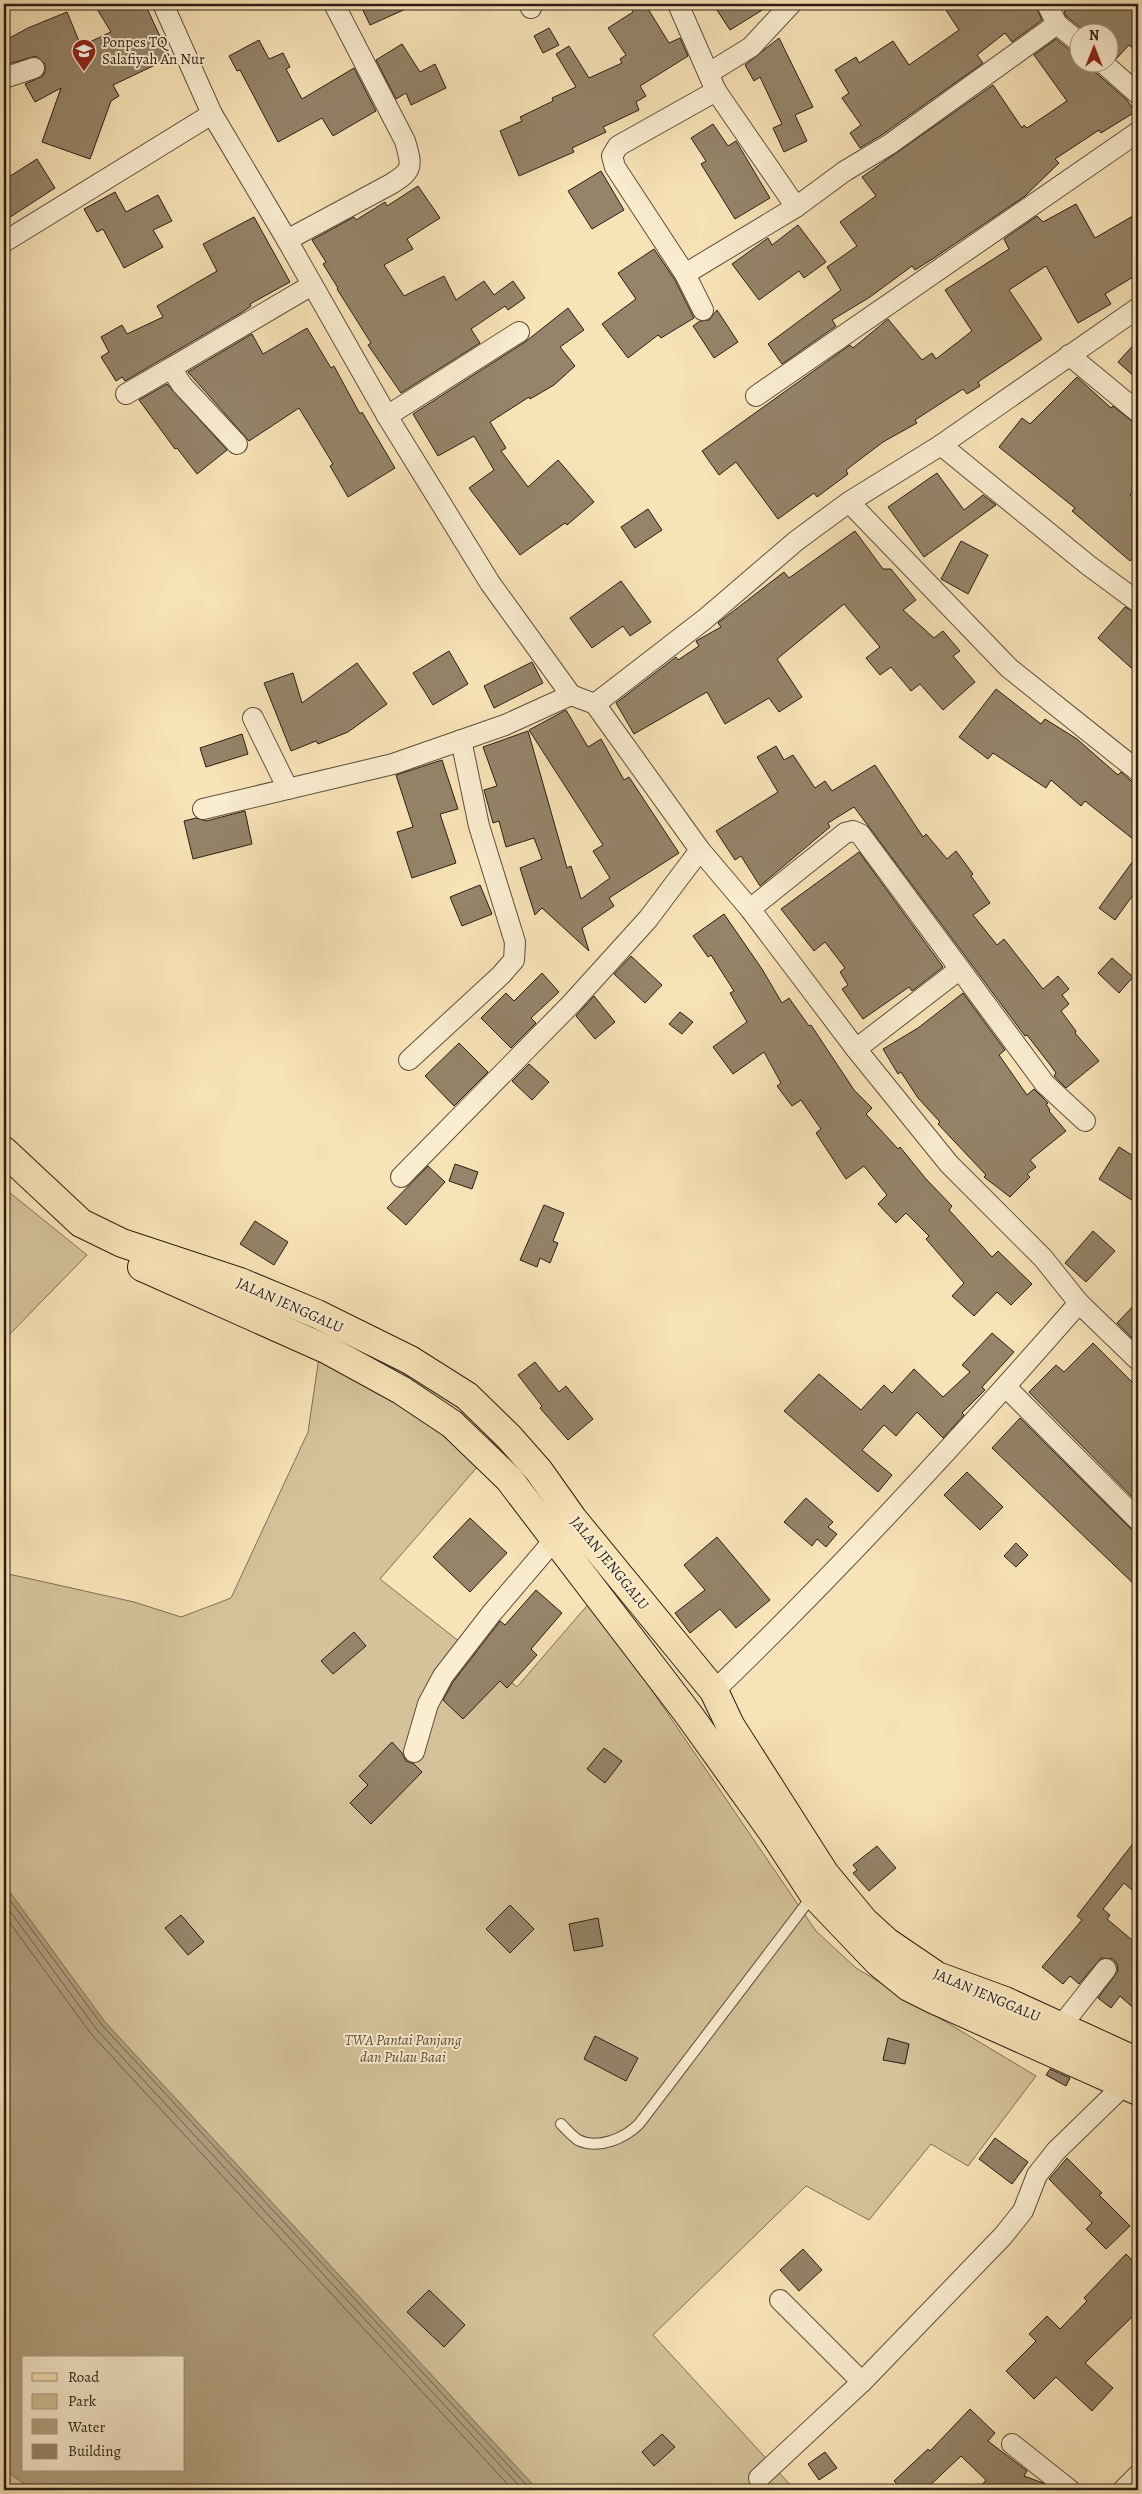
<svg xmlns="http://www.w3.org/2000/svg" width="1142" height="2494" font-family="Alegreya,serif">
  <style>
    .green { fill: #d5c29b; stroke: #807058; fill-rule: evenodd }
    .water { fill: #b2a080; stroke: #7c6c55; fill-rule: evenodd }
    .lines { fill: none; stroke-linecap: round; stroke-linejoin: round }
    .shore { stroke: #6e5f4a; stroke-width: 1 }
    .building { fill: #958469; stroke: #2a1e14 }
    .lane-casing { stroke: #5e4f3d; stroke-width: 12 }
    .street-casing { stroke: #5e4f3d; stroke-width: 22 }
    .primary-casing { stroke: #2a1e14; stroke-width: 30 }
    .lane { stroke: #faedd0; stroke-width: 10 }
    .street { stroke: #faedd0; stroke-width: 20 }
    .primary { stroke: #f8e3b7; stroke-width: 28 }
    .labels { text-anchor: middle; stroke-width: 4; stroke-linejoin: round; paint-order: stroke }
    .poi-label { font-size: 15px; fill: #2a1e14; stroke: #faedd0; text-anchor: start }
    .street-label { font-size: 15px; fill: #2a1e14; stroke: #faedd0 }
    .park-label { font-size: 15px; font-style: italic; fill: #5d4f3c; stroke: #faedd0 }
  </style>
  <rect width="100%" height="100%" fill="#f8e3b7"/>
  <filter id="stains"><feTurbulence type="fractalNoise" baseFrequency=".004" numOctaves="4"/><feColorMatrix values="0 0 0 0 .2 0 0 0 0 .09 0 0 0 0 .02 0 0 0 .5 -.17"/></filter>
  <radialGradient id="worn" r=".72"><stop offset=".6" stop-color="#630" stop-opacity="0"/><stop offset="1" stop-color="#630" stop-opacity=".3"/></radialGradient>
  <g class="green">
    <polygon points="4,1188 87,1255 4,1340"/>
    <path d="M 319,1357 L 402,1402 L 479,1465 L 380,1579 L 517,1687 L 591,1601 L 816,1931 L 856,1968 L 1036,2076 L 968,2166 L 931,2144 L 869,2220 L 806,2186 L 653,2335 L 795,2490 L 4,2490 L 4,1573 L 134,1602 L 181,1617 L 231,1598 L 308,1432 ZM 24,2358 L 184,2358 L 184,2470 L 24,2470 Z"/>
  </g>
  <path class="water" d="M 4,1884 L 105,2022 L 538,2490 L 28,2490 L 26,2485 L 4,2469 ZM 24,2358 L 184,2358 L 184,2470 L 24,2470 Z"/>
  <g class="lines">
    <g class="shore">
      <polyline points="4,1892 102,2025 531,2490"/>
      <polyline points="4,1903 97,2030 523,2490"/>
      <polyline points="4,1915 92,2035 513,2490"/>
    </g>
  </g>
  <g class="building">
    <polygon points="94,4 145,4 170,58 113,85 119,96 111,101 90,159 42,142 61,88 35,102 25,84 43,76 45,71 45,64 36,56 8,64 4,56 4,41 28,28 67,12 81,46 111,32"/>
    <polygon points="360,4 417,4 370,25"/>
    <polygon points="628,4 645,4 669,43 680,38 688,56 640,86 646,96 636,102 639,110 603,127 606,132 572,148 574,152 519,176 500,131 522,121 520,117 553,101 552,98 576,87 556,54 569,46 589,78 622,63 620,59 626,55 608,28 633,12"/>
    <polygon points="713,4 772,4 730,30"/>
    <polygon points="942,4 1035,4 1042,20 1012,42 1005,33 977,55 983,63 883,134 860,148 850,133 861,125 842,98 849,93 835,70 856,57 859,63 893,41 909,65 959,30"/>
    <polygon points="1075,4 1138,4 1138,53 1129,45 1116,59 1110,53 1110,32 1086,32 1066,16 1064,12"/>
    <polygon points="549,28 559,45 543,53 534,36"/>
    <polygon points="779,38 813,107 795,115 807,141 784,152 773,128 782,124 760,77 754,81 745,65"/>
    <polygon points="1056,39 1072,52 1080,55 1080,62 1090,62 1094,71 1127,100 1135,112 1101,133 1099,130 1055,159 1059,163 1025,196 934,258 915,270 912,266 870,297 832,320 836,326 782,364 768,344 841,290 827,267 857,246 840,222 876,196 862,177 993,85 1022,128 1024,125 1027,128 1067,101 1034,55"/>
    <polygon points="259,40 269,59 283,53 290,67 286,69 302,99 354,68 376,111 333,136 322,118 278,142 240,70 237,71 229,56"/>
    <polygon points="402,44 420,72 435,64 446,88 411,105 406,93 396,99 376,60"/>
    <polygon points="713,124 728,146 736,141 770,198 735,219 701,164 706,161 691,138"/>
    <polygon points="37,159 55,188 4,221 4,180"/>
    <polygon points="601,171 624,210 592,229 568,191"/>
    <polygon points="418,186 440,218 407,239 413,249 384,265 404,296 444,276 456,300 484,281 494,295 513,281 525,298 508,310 505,306 471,329 480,343 401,393 368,345 371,343 337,289 338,288 323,264 326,262 312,240 354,217 356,220 385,202 387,206"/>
    <polygon points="115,192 126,212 158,195 172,221 153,230 163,247 124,268 103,229 97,232 84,209"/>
    <polygon points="1076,204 1095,238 1138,213 1138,274 1105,294 1111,304 1078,323 1046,266 1009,290 1042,339 978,382 980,386 967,394 963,389 915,420 917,423 883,442 846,470 848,474 817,497 814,493 778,519 736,462 719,475 702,451 850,345 853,348 888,319 922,360 932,353 936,359 972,331 945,290 1009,249 1004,239 1037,216 1043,222"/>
    <polygon points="254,217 290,282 250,304 251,306 241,313 125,381 122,377 116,381 101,357 109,352 101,337 122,325 127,334 163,317 157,306 217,271 203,244"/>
    <polygon points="798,225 826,262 804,278 799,271 759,300 732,264 768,238 772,245"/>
    <polygon points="654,249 675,280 694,318 661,338 658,335 628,358 602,324 636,299 618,273"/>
    <polygon points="568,308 584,330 560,347 575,366 554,385 530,399 529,397 490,422 506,448 501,451 528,487 558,460 594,502 567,525 565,523 520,555 469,488 494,470 474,436 438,456 413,414 525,342"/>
    <polygon points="717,310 738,342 714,358 693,326 700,321 709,320"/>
    <polygon points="307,328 331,368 334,366 360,414 362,412 395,468 348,497 330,466 333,464 299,408 249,441 188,372 252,334 263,354"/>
    <polygon points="1138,340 1138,380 1118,362"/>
    <polygon points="1077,377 1111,408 1113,406 1138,426 1138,486 1130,495 1138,502 1138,551 1130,561 1072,511 1075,508 999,447 1022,418 1030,424"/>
    <polygon points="167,384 227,450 197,474 177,448 175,449 139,400"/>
    <polygon points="937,473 964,510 983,495 996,505 924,557 888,507"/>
    <polygon points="648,509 662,530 635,548 621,527"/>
    <polygon points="855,531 883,569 891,569 916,600 903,610 934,638 943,631 960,651 953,656 975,682 943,710 920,684 911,691 891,667 880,675 866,658 880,647 844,604 777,659 802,697 779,712 769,698 725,724 707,692 634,734 616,703 676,657 678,660 699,646 696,641 721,627 718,623 784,572 789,578"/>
    <polygon points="961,541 988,555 968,594 941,579"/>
    <polygon points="621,581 651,622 630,636 623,626 592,648 570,618"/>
    <polygon points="1125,607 1138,614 1138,674 1098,638"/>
    <polygon points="449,651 468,684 433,705 413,673"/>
    <polygon points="532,662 543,683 494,708 484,686"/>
    <polygon points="357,663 387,704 348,732 318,744 316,741 291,751 264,683 293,673 302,703"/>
    <polygon points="996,689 1041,724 1045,719 1077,739 1118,775 1121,772 1131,781 1138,783 1138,843 1085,801 1081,806 1051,780 1046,788 993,753 988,759 959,737"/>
    <polygon points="566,710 588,747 601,739 624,780 629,777 679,853 609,898 614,906 582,928 589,951 542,908 535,915 520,868 542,859 534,838 506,847 499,821 493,823 484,790 497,786 483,747 528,731 567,868 571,866 581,899 610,878 593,851 603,845 529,730"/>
    <polygon points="242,734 248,754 206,767 200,748"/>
    <polygon points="776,746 784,760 793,755 815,788 825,781 832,791 875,765 923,837 926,834 947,859 956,851 973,874 971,876 990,903 973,915 997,945 1004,939 1043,989 1058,976 1069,989 1062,995 1069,1004 1061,1011 1076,1031 1075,1033 1099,1061 1066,1088 1054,1076 1056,1073 1051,1066 1027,1035 1025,1036 854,807 828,823 830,827 760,886 741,856 735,860 716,831 778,792 757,757"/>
    <polygon points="442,760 458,809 440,814 456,863 412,878 397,832 413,827 396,775"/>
    <polygon points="245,811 252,844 193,859 184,821 196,818 206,821"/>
    <polygon points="859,852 943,967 912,991 909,987 863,1019 842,989 848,985 840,972 845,968 825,942 814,951 781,909"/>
    <polygon points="1138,854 1138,888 1115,920 1099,908"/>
    <polygon points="480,885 492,914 462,926 450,897"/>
    <polygon points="724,914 762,969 782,1003 789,998 809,1026 811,1025 854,1090 872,1108 866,1114 898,1149 900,1147 926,1179 952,1206 949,1210 992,1257 998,1251 1032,1284 1011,1305 997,1292 974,1316 952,1296 964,1283 926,1239 929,1236 906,1213 896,1223 878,1204 887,1195 864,1166 846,1179 816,1133 821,1129 801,1100 792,1106 777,1086 781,1083 764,1052 733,1074 713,1047 747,1022 730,993 734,991 711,955 708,957 693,936"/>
    <polygon points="631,956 662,985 645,1003 614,974"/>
    <polygon points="1112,958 1133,977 1119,993 1098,973"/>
    <polygon points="542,973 559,992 531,1018 536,1023 511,1048 481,1018 506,993 514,1001"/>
    <polygon points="963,993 1005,1050 999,1055 1027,1095 1034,1089 1048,1103 1046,1104 1050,1110 1049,1111 1066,1131 1030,1160 1036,1167 1027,1174 1030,1177 1010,1197 984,1177 986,1175 938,1124 940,1122 918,1098 901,1072 898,1074 883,1049 918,1028"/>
    <polygon points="594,996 615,1022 595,1039 576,1016"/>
    <polygon points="680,1012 693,1022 682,1034 669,1024"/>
    <polygon points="459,1043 488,1072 454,1106 425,1076"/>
    <polygon points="529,1064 549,1082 532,1100 512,1081"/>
    <polygon points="1119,1147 1138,1159 1138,1204 1099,1179"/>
    <polygon points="455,1164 478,1172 472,1189 449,1181"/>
    <polygon points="428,1166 445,1182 406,1225 387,1208"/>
    <polygon points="544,1205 564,1213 553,1241 558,1243 550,1263 540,1258 537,1267 520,1260"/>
    <polygon points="255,1221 288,1242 274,1265 240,1244"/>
    <polygon points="1093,1231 1115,1251 1086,1282 1065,1263"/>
    <polygon points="1138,1301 1138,1344 1117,1323"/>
    <polygon points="992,1333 1014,1352 982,1387 985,1390 962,1413 964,1415 943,1438 917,1412 896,1436 884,1425 862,1450 892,1475 878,1492 784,1411 819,1374 861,1410 884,1385 892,1393 914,1369 943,1397 970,1372 962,1365"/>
    <polygon points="1093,1343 1138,1388 1138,1503 1029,1392 1056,1365 1064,1372"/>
    <polygon points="535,1362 559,1392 566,1386 593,1419 568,1440 540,1408 542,1406 518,1375"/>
    <polygon points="1020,1418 1130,1528 1138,1532 1138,1588 992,1448"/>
    <polygon points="967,1472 1003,1507 980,1530 944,1495"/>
    <polygon points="806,1498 833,1522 828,1527 837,1534 826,1547 817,1539 812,1546 784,1522"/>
    <polygon points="470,1518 507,1553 470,1592 433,1557"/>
    <polygon points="717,1537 770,1600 736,1628 720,1609 690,1633 675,1613 705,1590 684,1565"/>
    <polygon points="1016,1543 1028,1555 1016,1567 1004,1556"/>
    <polygon points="536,1590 562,1613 531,1649 537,1655 507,1688 500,1681 463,1719 443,1700 453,1682 500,1621 505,1625"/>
    <polygon points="354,1632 366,1646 333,1674 321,1661"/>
    <polygon points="392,1742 402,1753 406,1761 414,1764 422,1772 371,1824 350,1803 368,1785 359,1776"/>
    <polygon points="604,1748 622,1761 605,1783 587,1769"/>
    <polygon points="1138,1837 1138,1895 1124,1883 1103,1909 1110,1915 1107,1919 1138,1945 1138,2012 1120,1996 1111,2008 1098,1998 1118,1971 1117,1964 1113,1959 1101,1958 1079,1984 1070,1976 1063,1984 1042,1967 1082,1920 1077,1916"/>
    <polygon points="877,1846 896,1868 869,1891 853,1873 857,1870 853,1865"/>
    <polygon points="510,1905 534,1929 510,1953 486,1929"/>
    <polygon points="181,1915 204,1942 188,1955 165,1928"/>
    <polygon points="598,1918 603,1946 574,1951 569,1924"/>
    <polygon points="595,2036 638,2058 626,2081 584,2059"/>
    <polygon points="888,2038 909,2044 905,2064 883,2060"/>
    <polygon points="1050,2069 1070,2078 1066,2086 1046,2075"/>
    <polygon points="995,2138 1028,2162 1012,2184 979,2159"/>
    <polygon points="1067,2158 1102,2193 1099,2195 1130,2226 1106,2249 1086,2229 1092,2223 1049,2179"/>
    <polygon points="803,2249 822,2270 799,2291 780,2270"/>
    <polygon points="1126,2254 1138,2266 1138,2311 1085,2363 1113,2388 1092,2411 1056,2377 1034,2399 1006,2371 1036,2341 1029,2334 1047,2316 1060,2329 1087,2301 1084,2298"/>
    <polygon points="429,2290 465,2325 444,2347 407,2312"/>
    <polygon points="970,2409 995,2433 988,2441 1027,2471 1024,2476 1043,2483 1051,2490 978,2490 986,2480 961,2456 925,2490 903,2490 894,2481 928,2449 930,2451"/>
    <polygon points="662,2434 675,2447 654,2466 642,2452"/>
    <polygon points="825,2452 837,2468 819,2480 808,2464"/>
  </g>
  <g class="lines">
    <defs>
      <path id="lane" d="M 561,2124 C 566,2129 572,2136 578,2140 C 599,2150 625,2138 639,2124 L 813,1895"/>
      <g id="street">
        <path d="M 163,4 L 212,114 L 287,240 L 387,416 L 490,583 L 571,695 L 595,704 L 700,850 L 750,909 L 856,1049 L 949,1164 L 1043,1258 L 1079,1303 C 962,1437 842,1568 714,1691"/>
        <polyline points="529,4 531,8"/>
        <polyline points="678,4 716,91 796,207"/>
        <polyline points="1047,4 1057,24"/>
        <polyline points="1102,62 1138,94"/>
        <polyline points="709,73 751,47 791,4"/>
        <polyline points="4,78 34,68"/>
        <path d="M 287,240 L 391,184 C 414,170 412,166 405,141 L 334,4"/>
        <polyline points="4,242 212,114"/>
        <polyline points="685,274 796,207 845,171 890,144 1057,24 1080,43"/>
        <polyline points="703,310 685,274 615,167 612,156 618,146 716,91"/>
        <polyline points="1069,355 1138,412"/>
        <polyline points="126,394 171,368"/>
        <polyline points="756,396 1138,132"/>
        <polyline points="387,416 519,332"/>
        <polyline points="237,444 182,385 171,368 312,285"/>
        <polyline points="941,445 1088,565 1138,602"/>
        <polyline points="849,502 1009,668 1138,771"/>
        <polyline points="595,704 705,619 796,541 849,502 941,445 1138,308"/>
        <polyline points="253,718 288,789"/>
        <polyline points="203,809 393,764 505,725 571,695"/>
        <polyline points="750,909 845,833 853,831 860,834 1045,1084 1085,1121"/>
        <polyline points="856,1049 960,969"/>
        <polyline points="409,1060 501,975 514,960 515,942 479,826 461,740"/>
        <polyline points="401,1177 572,1003 648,919 700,850"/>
        <polyline points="1079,1303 1138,1360"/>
        <polyline points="1006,1387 1138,1520"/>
        <polyline points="414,1752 428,1704 443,1676 491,1614 555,1539"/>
        <polyline points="1061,2026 1106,1969"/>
        <polyline points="780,2300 862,2382"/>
        <polyline points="1012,2444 1070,2490"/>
        <polyline points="759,2478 862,2382 1003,2236 1023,2211 1037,2175 1056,2151 1125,2084"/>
        <polyline points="1123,2490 1138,2475"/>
      </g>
      <g id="primary">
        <polyline points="4,1151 81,1223 122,1243 240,1282 317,1314 410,1360 467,1396 509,1437 539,1471 573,1519 714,1691 730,1725 825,1874 864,1921 887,1942 937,1976 1005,2001 1138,2062"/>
        <polyline points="142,1267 328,1350 401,1390 452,1424 509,1479 689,1715 772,1831 814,1895 878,1962 909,1987 935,2000 1138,2091"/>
      </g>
    </defs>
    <use href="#lane" class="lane-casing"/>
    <use href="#street" class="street-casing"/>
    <use href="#primary" class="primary-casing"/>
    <use href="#lane" class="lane"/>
    <use href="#street" class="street"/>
    <use href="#primary" class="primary"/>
  </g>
  <defs>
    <symbol id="school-pin" viewBox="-11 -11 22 30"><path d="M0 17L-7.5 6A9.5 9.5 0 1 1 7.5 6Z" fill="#8f2418" stroke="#faedd0"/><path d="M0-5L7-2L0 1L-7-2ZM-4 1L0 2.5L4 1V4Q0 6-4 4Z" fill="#fff"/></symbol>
  </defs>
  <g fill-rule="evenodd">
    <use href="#school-pin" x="70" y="37" width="28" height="38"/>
  </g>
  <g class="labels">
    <g class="poi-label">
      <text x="102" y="47">Ponpes TQ<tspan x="102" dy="17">Salafiyah An Nur</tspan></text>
    </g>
    <g class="street-label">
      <text transform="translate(290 1305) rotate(24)" y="5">JALAN JENGGALU</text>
      <text transform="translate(610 1563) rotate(51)" y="5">JALAN JENGGALU</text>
      <text transform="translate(987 1995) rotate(23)" y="5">JALAN JENGGALU</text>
    </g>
    <g class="park-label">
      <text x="403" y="2045">TWA Pantai Panjang<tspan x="403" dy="17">dan Pulau Baai</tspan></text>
    </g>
  </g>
  <rect width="1142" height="2494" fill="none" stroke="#f8e3b7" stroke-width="20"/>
  <rect x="5" y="5" width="1132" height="2484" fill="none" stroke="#2a1e14" stroke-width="2.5"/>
  <rect x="10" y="10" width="1122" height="2474" fill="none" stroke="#2a1e14"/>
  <rect x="22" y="2356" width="162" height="115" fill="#faedd0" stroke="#a79a85"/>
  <rect x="32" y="2373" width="25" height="8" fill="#f8e3b7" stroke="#a79a85"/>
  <text x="68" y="2382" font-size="15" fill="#2a1e14">Road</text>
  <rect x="32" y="2394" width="25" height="15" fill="#d5c29b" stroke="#a79a85"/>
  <text x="68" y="2406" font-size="15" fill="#2a1e14">Park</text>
  <rect x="32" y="2419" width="25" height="15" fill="#b2a080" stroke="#a79a85"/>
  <text x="68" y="2432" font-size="15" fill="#2a1e14">Water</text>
  <rect x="32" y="2444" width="25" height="15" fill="#958469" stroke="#a79a85"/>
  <text x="68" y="2456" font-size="15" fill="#2a1e14">Building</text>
  <g transform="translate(1094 48)"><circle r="24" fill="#faedd0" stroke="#a79a85"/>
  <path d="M0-4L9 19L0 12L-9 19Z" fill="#8f2418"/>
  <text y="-8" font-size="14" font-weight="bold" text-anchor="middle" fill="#2a1e14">N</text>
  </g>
  <rect width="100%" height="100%" filter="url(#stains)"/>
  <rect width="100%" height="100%" fill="url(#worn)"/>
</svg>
